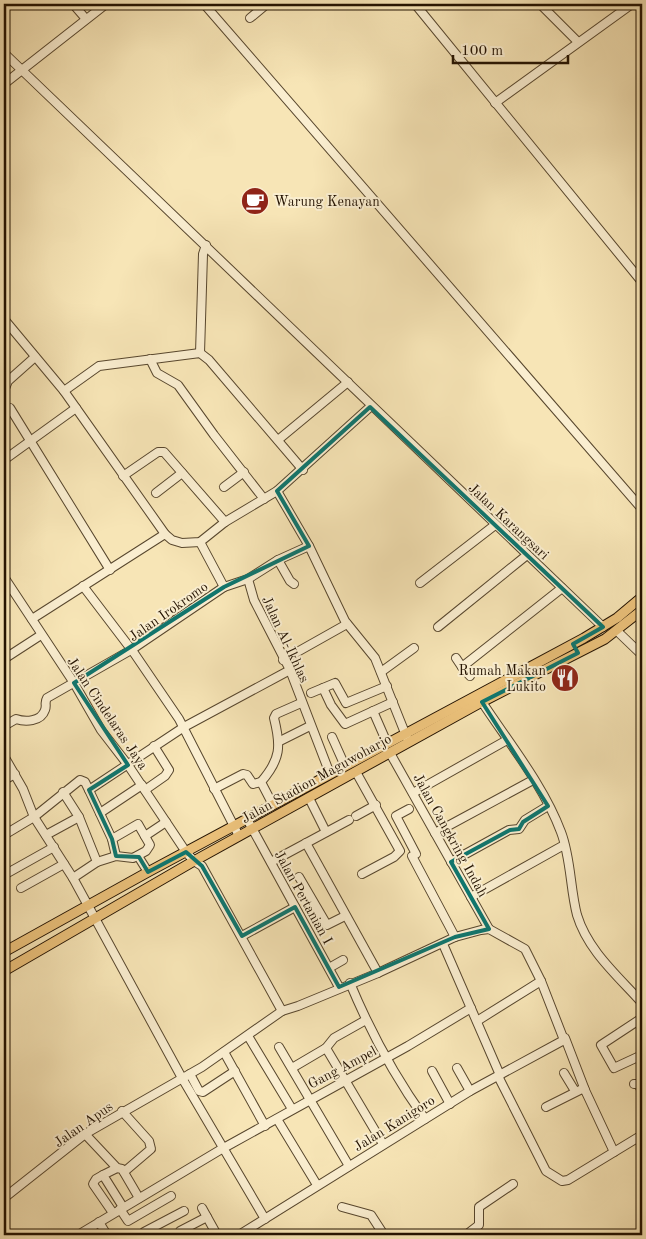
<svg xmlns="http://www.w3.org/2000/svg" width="646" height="1239" font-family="'Old Standard TT',serif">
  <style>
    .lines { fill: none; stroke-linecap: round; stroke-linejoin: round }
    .minor-casing { stroke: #58472e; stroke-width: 10 }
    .major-casing { stroke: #231200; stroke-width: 11 }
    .minor { stroke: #faeed0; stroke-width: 8 }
    .major { stroke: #ecc27b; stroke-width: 9 }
    .marked { fill: none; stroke: #0f766e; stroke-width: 4; stroke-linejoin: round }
    .labels { text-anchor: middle; stroke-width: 4; stroke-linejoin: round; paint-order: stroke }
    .poi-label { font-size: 14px; fill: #231200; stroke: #faeed0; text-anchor: start }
    .street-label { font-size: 14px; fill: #231200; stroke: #faeed0 }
  </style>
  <rect width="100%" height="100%" fill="#f7e5b6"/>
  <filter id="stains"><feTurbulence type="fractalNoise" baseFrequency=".004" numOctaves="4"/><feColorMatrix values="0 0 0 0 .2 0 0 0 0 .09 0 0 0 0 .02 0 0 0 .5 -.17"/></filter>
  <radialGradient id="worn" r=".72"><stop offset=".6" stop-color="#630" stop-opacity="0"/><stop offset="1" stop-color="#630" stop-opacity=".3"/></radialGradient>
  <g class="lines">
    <defs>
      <g id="minor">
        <polyline points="73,4 86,19"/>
        <polyline points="204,4 642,509"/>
        <polyline points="415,4 642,282"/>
        <polyline points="540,4 578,42"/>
        <polyline points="250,18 267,4"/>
        <polyline points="4,53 603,627"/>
        <polyline points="4,84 106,4"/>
        <polyline points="495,103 632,4"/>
        <polyline points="4,319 64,391 165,534"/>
        <polyline points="200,353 203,254 206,245"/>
        <polyline points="150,359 157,373 178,385 214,435 264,499"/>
        <polyline points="4,391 8,381 35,357"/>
        <polyline points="64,391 99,366 200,353 209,360 303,470"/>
        <polyline points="10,408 110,570"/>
        <polyline points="278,440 348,382"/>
        <polyline points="4,460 76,408"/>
        <polyline points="123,476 158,452 164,452 225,522"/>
        <polyline points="224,487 244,472"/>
        <polyline points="277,491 309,546 345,621 375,658 407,738"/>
        <polyline points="156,493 182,473"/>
        <polyline points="200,542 224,587"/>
        <polyline points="278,560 290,581 294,584"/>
        <polyline points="4,577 74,683 101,730 128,765 186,852 194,861 202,866 282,1011"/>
        <polyline points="248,579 254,600 290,670 330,774"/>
        <polyline points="420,583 495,525"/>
        <polyline points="83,586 134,653 179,719 239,836"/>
        <polyline points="32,619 165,534 172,540 182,543 200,542 225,522 277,491 370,407"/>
        <polyline points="438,627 527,555"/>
        <polyline points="617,631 642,655"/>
        <polyline points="456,658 462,667 562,588"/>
        <polyline points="4,659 41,635"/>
        <polyline points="283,660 347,624"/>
        <polyline points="462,667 470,676"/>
        <polyline points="381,672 414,648"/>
        <polyline points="323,688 331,705 345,724 393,702"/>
        <polyline points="311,693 335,683 346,703 387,686"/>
        <path d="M 482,702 C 509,743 544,786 561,832 C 571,858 570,888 577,915 C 588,951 618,976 642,1003"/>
        <polyline points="373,711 387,743"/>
        <path d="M 4,726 L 16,719 C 25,722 41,722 45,710 C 47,705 44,703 47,698 L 131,650 L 224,587 L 248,579 L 278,560 L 309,546"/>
        <polyline points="332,737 345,766"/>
        <polyline points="280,741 310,726"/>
        <polyline points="390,753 489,929"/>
        <polyline points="4,756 23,789 34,817 73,878 182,1078 265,1219"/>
        <polyline points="356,772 400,851 394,857 362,874"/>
        <polyline points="4,780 15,774"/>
        <polyline points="214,789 243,774 247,775 253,784 261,782"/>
        <polyline points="89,790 112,839 116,856"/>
        <polyline points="145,790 165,776 169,770 154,746"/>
        <polyline points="413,793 507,740"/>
        <polyline points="309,798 326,832"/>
        <path d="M 273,805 L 261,782 C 281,759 281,746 274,718 L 276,714 L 301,703"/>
        <polyline points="409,809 396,816 416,854 412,856 455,937"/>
        <polyline points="100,813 142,785"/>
        <polyline points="356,816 376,805"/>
        <polyline points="79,817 97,862"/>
        <polyline points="247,819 339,987"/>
        <polyline points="435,833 533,780"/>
        <polyline points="4,835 34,817 80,780 85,782 89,790 184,727 290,670"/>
        <polyline points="46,835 79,817 63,792"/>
        <polyline points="145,836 166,822"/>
        <polyline points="306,843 378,973"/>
        <polyline points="138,856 148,872"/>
        <polyline points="271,862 349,820"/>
        <polyline points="451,862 509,830 519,829 525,820 548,806"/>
        <polyline points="4,875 54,847"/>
        <polyline points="299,877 327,925 345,916"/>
        <polyline points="73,878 97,862 116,856 133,858 146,851 150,845 138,824 112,839"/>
        <polyline points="21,888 64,864"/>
        <polyline points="471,897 564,845"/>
        <polyline points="242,936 295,907"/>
        <polyline points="443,944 500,1075"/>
        <polyline points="329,968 343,960"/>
        <path d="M 350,983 C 370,1031 395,1077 425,1119"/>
        <polyline points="642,1018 601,1045 614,1068 642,1055"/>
        <polyline points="477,1021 541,981"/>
        <polyline points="248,1036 292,1109"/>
        <polyline points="565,1038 585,1090"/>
        <polyline points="279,1047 349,1166"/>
        <polyline points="326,1048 383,1144"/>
        <polyline points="224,1052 265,1126"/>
        <polyline points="292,1068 326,1048 334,1038 366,1020"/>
        <polyline points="457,1068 470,1091"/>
        <polyline points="432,1071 450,1104"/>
        <polyline points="564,1073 575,1091"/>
        <polyline points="190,1074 199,1091 203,1092 235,1071"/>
        <polyline points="498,1076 546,1171 562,1181 568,1180 642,1135"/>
        <polyline points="634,1084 638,1084 642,1091"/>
        <polyline points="546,1107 584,1088 614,1152"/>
        <polyline points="122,1111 149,1141 151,1149 124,1172"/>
        <polyline points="277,1119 317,1185"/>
        <polyline points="85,1134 117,1168 122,1169 139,1198"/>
        <polyline points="117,1168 103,1175 123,1207"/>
        <polyline points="103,1175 96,1179 93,1184 113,1213"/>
        <polyline points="4,1198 85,1134 202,1067 282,1011 298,1006 378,973 455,937 481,930 489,929 525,949 541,981 564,1040 470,1091 239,1235"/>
        <polyline points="342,1207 371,1215 384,1235"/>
        <polyline points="202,1208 217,1235"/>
        <polyline points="120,1209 128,1221 171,1196"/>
        <polyline points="99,1222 107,1235"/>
        <polyline points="180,1231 207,1217"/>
        <polyline points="144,1232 184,1211"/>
        <polyline points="78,1235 220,1150 408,1046 471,1008"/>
        <polyline points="466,1235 479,1225 479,1207 513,1184"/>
      </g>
      <g id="major">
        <polyline points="4,952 148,872 584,638 617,618 642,597"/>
        <polyline points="4,971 194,861 478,704 605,639 642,610"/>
      </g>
    </defs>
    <use href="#minor" class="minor-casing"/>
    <use href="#major" class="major-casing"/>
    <use href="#minor" class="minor"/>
    <use href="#major" class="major"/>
  </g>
  <path class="marked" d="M 370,407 L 603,627 L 573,644 L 578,653 L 482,702 L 548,806 L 523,822 L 519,829 L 510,830 L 451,862 L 489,929 L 455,937 L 339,987 L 295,907 L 242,936 L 202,866 L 186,852 L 148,872 L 139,857 L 116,856 L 112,839 L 89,790 L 128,765 L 74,683 L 224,587 L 309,546 L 277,491 Z"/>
  <defs>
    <symbol id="cafe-disc" viewBox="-11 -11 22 22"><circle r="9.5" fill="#8f2418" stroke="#faeed0"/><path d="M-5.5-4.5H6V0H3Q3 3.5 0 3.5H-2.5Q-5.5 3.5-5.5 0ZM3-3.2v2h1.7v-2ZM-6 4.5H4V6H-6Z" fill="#fff"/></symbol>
    <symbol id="restaurant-disc" viewBox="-11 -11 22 22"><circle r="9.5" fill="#8f2418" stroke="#faeed0"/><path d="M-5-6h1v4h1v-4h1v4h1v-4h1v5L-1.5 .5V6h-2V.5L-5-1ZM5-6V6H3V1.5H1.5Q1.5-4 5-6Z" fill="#fff"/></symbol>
  </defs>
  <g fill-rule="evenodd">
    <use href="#cafe-disc" x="239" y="185" width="32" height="32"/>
    <use href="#restaurant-disc" x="549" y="662" width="32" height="32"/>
  </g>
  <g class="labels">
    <g class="poi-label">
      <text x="274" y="206">Warung Kenayan</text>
      <text x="546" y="675" text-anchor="end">Rumah Makan<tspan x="546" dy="16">Lukito</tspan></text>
    </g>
    <g class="street-label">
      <text transform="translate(509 521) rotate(43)" y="5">Jalan Karangsari</text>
      <text transform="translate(168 611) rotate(-35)" y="5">Jalan Irokromo</text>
      <text transform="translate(286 639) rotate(65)" y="5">Jalan Al-Ikhlas</text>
      <text transform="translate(108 713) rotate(56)" y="5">Jalan Cindelaras Jaya</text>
      <text transform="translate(316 778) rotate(-29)" y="5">Jalan Stadion Maguwoharjo</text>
      <text transform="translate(451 835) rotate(61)" y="5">Jalan Cangkring Indah</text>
      <text transform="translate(304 897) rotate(61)" y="5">Jalan Pertanian I</text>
      <text transform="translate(342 1067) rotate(-28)" y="5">Gang Ampel</text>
      <text transform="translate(394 1123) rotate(-32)" y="5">Jalan Kanigoro</text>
      <text transform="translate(83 1124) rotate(-35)" y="5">Jalan Apus</text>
    </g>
  </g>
  <rect width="646" height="1239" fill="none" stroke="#f7e5b6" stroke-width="20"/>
  <rect x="5" y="5" width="636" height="1229" fill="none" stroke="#231200" stroke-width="2.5"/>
  <rect x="10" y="10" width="626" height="1219" fill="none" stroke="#231200"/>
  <path d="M453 55v8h115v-8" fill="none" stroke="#231200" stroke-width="2.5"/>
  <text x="461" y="55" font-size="15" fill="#231200" stroke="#faeed0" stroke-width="4" paint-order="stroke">100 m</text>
  <rect width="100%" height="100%" filter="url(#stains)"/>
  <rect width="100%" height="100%" fill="url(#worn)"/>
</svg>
